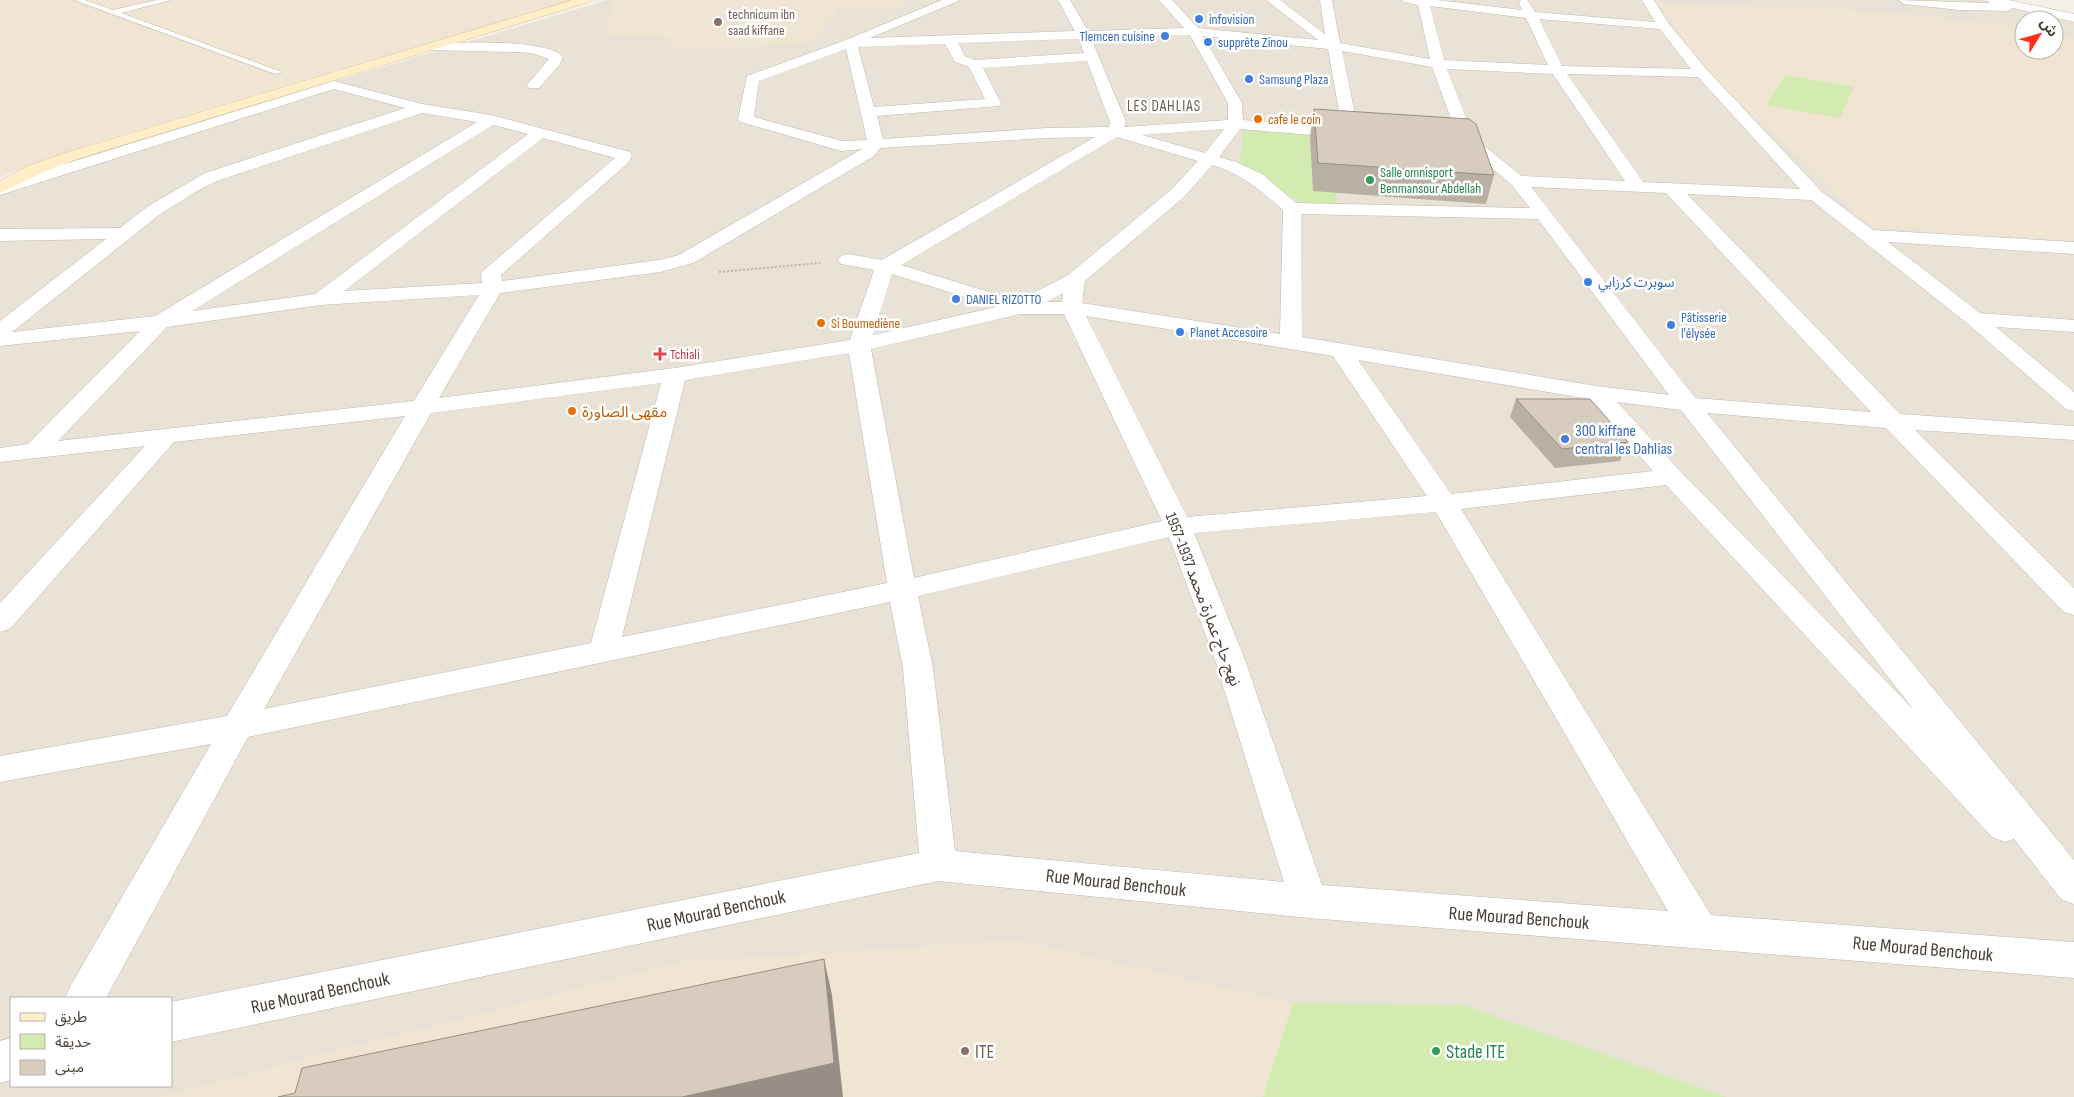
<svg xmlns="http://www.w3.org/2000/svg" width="2074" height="1097" font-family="'Sofia Sans Condensed','Noto Sans Arabic',sans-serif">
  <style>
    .residential { fill: #e9e2d7; fill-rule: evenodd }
    .education { fill: #efe5d2 }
    .green { fill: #d3eab0 }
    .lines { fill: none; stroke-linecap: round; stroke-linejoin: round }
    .lane-casing { stroke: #c1b8ab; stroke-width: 1 }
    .street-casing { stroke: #c1b8ab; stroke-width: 1 }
    .secondary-casing { stroke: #d7c397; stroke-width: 1 }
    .path { stroke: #c3b39b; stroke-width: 2; stroke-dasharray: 2 2; stroke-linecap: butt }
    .lane { fill: #fff; fill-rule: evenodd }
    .street { fill: #fff; fill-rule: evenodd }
    .secondary { fill: #ffefc9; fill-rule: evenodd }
    .wall { fill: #b9afa3 }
    .shaded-wall { fill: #968f85 }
    .building { fill: #d7ccbe; stroke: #968f85 }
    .shop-dot { fill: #3f7fe0; stroke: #fff; stroke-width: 2 }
    .education-dot { fill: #8d6e63; stroke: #fff; stroke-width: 2 }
    .food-dot { fill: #e8710a; stroke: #fff; stroke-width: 2 }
    .leisure-dot { fill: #2e9e5b; stroke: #fff; stroke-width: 2 }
    .health-dot { fill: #e0444e; stroke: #fff; stroke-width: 2 }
    .labels { text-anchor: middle; stroke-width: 5; stroke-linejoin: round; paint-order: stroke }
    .far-education-label { font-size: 14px; fill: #785e54; stroke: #fff; text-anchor: start }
    .far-shop-label { font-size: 14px; fill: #366cbe; stroke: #fff; text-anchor: start }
    .far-food-label { font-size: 14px; fill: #c56008; stroke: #fff; text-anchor: start }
    .far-leisure-label { font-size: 14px; fill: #27864d; stroke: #fff; text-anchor: start }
    .far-health-label { font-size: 14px; fill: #be3a42; stroke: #fff; text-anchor: start }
    .far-neighbourhood-label { font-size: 15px; letter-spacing: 1px; fill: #6c5e4e; stroke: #fff }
    .food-label { font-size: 16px; fill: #c56008; stroke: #fff; text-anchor: start }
    .shop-label { font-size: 16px; fill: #366cbe; stroke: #fff; text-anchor: start }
    .street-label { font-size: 16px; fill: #494137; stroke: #fff }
    .near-street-label { font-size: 19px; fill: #494137; stroke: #fff }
    .near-education-label { font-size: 19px; fill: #785e54; stroke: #fff; text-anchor: start }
    .near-leisure-label { font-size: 19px; fill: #27864d; stroke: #fff; text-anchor: start }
  </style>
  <rect width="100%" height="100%" fill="#f5f1e9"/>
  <path class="residential" d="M 608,0 L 1988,0 L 2074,19 L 2074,1097 L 0,1097 L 0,191 L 60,163 ZM 2024,20 L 2054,20 L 2054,50 L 2024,50 ZM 11,998 L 171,998 L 171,1086 L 11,1086 Z"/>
  <g class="education">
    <polygon points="0,0 572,0 87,145 0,177"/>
    <polygon points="613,0 905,0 902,8 839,9 809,44 666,50 676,38 606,36"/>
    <polygon points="1658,2 1894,12 2021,28 2024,29 2024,50 2054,50 2054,35 2074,39 2074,240 1872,227 1708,74"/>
    <polygon points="1019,940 1293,1003 1463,1005 1727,1097 156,1097 680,962"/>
  </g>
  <g class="green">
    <polygon points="1785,75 1854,87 1840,118 1767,105"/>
    <polygon points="1243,130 1467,144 1486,204 1336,193 1337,207 1304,204 1240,167"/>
    <polygon points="1293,1003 1463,1005 1727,1097 1263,1097"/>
  </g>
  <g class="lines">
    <defs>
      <polygon id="lane" points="74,0 85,0 113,10 157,0 171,0 121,13 282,72 275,74"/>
      <g id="street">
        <path d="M 942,0 L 958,0 L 956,2 L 870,38 L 1075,31 L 1058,0 L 1070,0 L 1088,31 L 1184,28 L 1159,0 L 1172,0 L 1198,28 L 1318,40 L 1266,0 L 1280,0 L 1325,34 L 1320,0 L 1332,0 L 1340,43 L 1430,59 L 1418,5 L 1404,2 L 1402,0 L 1437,0 L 1522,10 L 1519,3 L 1521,0 L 1527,0 L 1535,12 L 1655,22 L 1642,0 L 1654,0 L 1669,24 L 1707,70 L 1821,191 L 1873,230 L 2074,242 L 2074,254 L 1888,242 L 1980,313 L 2074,320 L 2074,332 L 1996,327 L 2074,392 L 2074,411 L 2066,409 L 1967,323 L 1811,200 L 1687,194 L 1900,414 L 2074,426 L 2074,440 L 1915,430 L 2074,588 L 2074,615 L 2064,612 L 1886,428 L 1707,413 L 2074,860 L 2074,904 L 2061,899 L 2014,839 L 2005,842 L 1992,837 L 1666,485 L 1461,509 L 1711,915 L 2074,942 L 2074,978 L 1309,918 L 938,881 L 171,1042 L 171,1002 L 919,853 L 903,668 L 890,602 L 248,737 L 106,998 L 65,998 L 71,985 L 211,744 L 0,782 L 0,756 L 227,716 L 405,416 L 174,442 L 10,629 L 0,632 L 0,603 L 145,446 L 0,462 L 0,448 L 28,444 L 140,331 L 0,346 L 0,321 L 106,239 L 0,241 L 0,229 L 120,228 L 147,207 L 205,173 L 405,108 L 334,89 L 0,195 L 0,184 L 334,81 L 422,104 L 491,115 L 630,152 L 632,155 L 629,162 L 501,275 L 502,281 L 659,260 L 679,255 L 862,149 L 841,151 L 741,122 L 738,119 L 747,76 L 846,40 ZM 1430,6 L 1526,18 L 1548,65 L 1444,60 ZM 1539,19 L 1660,29 L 1691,69 L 1562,66 ZM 1190,35 L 1228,103 L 1228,120 L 1124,127 L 1126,122 L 1091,38 ZM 1203,36 L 1328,49 L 1342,128 L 1243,120 L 1242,103 ZM 1079,39 L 1084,53 L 975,60 L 965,56 L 958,43 ZM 945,44 L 955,62 L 969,67 L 985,99 L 874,107 L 858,47 ZM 846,49 L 867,140 L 842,141 L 754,117 L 759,81 ZM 1342,51 L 1432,67 L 1459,140 L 1512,185 L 1530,208 L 1296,203 L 1262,174 L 1236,162 L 1219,157 L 1240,129 L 1348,138 L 1357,136 L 1359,133 ZM 1087,61 L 1110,122 L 1109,127 L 1046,128 L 883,139 L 877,116 L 999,106 L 1001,103 L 983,68 ZM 1447,69 L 1553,74 L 1625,181 L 1522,176 L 1474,138 ZM 1567,74 L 1698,77 L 1800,189 L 1643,182 ZM 422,113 L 477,122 L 155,316 L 12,332 L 159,215 L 197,191 L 217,181 ZM 493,125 L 528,134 L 315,294 L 192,311 ZM 1224,129 L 1205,153 L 1142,135 ZM 1095,137 L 882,260 L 848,254 L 841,256 L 838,260 L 841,264 L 874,270 L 850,340 L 675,368 L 439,398 L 500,293 L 660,272 L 693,263 L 874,156 L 880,148 L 1046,138 ZM 1117,137 L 1198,161 L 1172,189 L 1068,275 L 1018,301 L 901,265 ZM 543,138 L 615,158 L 484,270 L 481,274 L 482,283 L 344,291 ZM 1212,165 C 1241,173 1261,191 1283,210 L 1280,334 L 1082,303 L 1085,281 L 1184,197 ZM 1531,187 L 1666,193 L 1871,412 L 1695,398 ZM 1301,214 L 1538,219 L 1669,395 L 1596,386 L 1302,337 ZM 892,274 L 996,307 L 873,335 ZM 1063,293 L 1062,302 L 1047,302 ZM 479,295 L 414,401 L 58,441 L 167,327 L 321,305 ZM 1020,314 L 1064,314 L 1162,521 L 914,578 L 871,349 ZM 1086,316 L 1333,356 L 1427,496 L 1187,517 ZM 849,353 L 887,583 L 622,637 L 685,380 ZM 1358,360 L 1589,399 L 1653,471 L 1451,494 ZM 661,383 L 591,643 L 264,709 L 431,413 ZM 1617,402 L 1681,410 L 1914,710 L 1681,472 ZM 1436,512 L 1668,911 L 1322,885 L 1245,660 L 1194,533 ZM 1169,537 L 1215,660 L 1284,882 L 955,851 L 933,668 L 918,596 Z"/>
        <polygon points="1898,0 1990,3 1986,0 2008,0 2074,14 2074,22 2013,8 2008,11 1959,10 1904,4"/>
        <path d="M 431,43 C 456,43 547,38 563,57 L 560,64 L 539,88 L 529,88 L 527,85 L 549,59 L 532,53 L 515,52 L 426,50 L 424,47 Z"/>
        <polygon points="11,1038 11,1080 0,1083 0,1041"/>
      </g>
      <polygon id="secondary" points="573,0 591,0 589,2 77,159 40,174 0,193 0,181 28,166 65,153"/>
    </defs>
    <use href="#lane" class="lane-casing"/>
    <use href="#street" class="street-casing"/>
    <use href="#secondary" class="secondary-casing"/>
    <polyline class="path" points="719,272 820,263"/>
    <use href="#lane" class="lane"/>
    <use href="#street" class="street"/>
    <use href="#secondary" class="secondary"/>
  </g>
  <g class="wall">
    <polygon points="1314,109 1494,175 1486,204 1313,191 1310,136"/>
    <polygon points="1516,399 1628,442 1620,461 1555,468 1510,417"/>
  </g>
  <polygon class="shaded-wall" points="824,959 832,995 843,1097 682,1097"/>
  <g class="building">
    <polygon points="1314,109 1469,119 1476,124 1494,175 1318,163"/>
    <polygon points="1516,399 1590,399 1628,442 1562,449"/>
    <polygon points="824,959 834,1063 682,1097 278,1097 295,1093 302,1068"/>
  </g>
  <g class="shop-dot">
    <circle cx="1199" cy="19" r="5"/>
    <circle cx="1165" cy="36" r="5"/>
    <circle cx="1208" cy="42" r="5"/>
    <circle cx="1249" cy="79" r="5"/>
    <circle cx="1588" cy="282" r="5"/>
    <circle cx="956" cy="299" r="5"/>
    <circle cx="1671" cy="325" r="5"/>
    <circle cx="1180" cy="332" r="5"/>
    <circle cx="1565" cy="439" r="5"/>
  </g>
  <g class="education-dot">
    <circle cx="718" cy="22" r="5"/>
    <circle cx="965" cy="1051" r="5"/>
  </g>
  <g class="food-dot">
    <circle cx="1258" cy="119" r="5"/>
    <circle cx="821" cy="323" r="5"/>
    <circle cx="572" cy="411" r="5"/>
  </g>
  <g class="leisure-dot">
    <circle cx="1370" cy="180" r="5"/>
    <circle cx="1436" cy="1051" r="5"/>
  </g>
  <path class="health-dot" d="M657.5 346.5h5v5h5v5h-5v5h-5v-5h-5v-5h5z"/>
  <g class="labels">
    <g class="far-education-label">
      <text x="728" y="19">technicum ibn<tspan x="728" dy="16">saad kiffane</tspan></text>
    </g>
    <g class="far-shop-label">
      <text x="1209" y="24">infovision</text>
      <text x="1155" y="41" text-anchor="end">Tlemcen cuisine</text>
      <text x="1218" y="47">supprête Zinou</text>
      <text x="1259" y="84">Samsung Plaza</text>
      <text x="1598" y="287">سوبرت كرزابي</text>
      <text x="966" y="304">DANIEL RIZOTTO</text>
      <text x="1681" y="322">Pâtisserie<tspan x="1681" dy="16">l'élysée</tspan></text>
      <text x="1190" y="337">Planet Accesoire</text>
    </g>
    <g class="far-food-label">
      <text x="1268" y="124">cafe le coin</text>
      <text x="831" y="328">Si Boumediène</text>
    </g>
    <g class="far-leisure-label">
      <text x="1380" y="177">Salle omnisport<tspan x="1380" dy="16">Benmansour Abdellah</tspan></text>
    </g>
    <g class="far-health-label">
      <text x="670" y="359">Tchiali</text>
    </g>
    <g class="far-neighbourhood-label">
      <text x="1164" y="111">LES DAHLIAS</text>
    </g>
    <g class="food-label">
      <text x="582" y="417">مقهى الصاورة</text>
    </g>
    <g class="shop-label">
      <text x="1575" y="436">300 kiffane<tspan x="1575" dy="18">central les Dahlias</tspan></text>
    </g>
    <g class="street-label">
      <text transform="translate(1204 599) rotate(69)" y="6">نهج حاج عمارة محمد 1937-1957</text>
    </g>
    <g class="near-street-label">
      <text transform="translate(1116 882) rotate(6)" y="7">Rue Mourad Benchouk</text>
      <text transform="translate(716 910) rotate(-12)" y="7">Rue Mourad Benchouk</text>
      <text transform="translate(1519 917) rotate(4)" y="7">Rue Mourad Benchouk</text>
      <text transform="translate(1923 948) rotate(5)" y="7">Rue Mourad Benchouk</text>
      <text transform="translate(320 992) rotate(-12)" y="7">Rue Mourad Benchouk</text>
    </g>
    <g class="near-education-label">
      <text x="975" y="1058">ITE</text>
    </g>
    <g class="near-leisure-label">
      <text x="1446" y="1058">Stade ITE</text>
    </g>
  </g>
  <rect x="10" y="997" width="162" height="90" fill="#ffffff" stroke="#b6b3af"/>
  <rect x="20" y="1013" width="25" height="8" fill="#ffefc9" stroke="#b6b3af"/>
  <text x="55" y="1022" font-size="15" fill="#494137">طريق</text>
  <rect x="20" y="1034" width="25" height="15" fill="#d3eab0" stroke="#b6b3af"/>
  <text x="55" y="1047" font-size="15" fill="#494137">حديقة</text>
  <rect x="20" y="1060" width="25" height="15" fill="#d7ccbe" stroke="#b6b3af"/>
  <text x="55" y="1072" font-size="15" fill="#494137">مبنى</text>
  <g transform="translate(2039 35) rotate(53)"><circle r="24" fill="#ffffff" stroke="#b6b3af"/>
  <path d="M0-4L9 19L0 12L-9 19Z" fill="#ff2e16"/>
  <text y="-8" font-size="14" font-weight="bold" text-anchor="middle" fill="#494137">ش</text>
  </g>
</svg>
